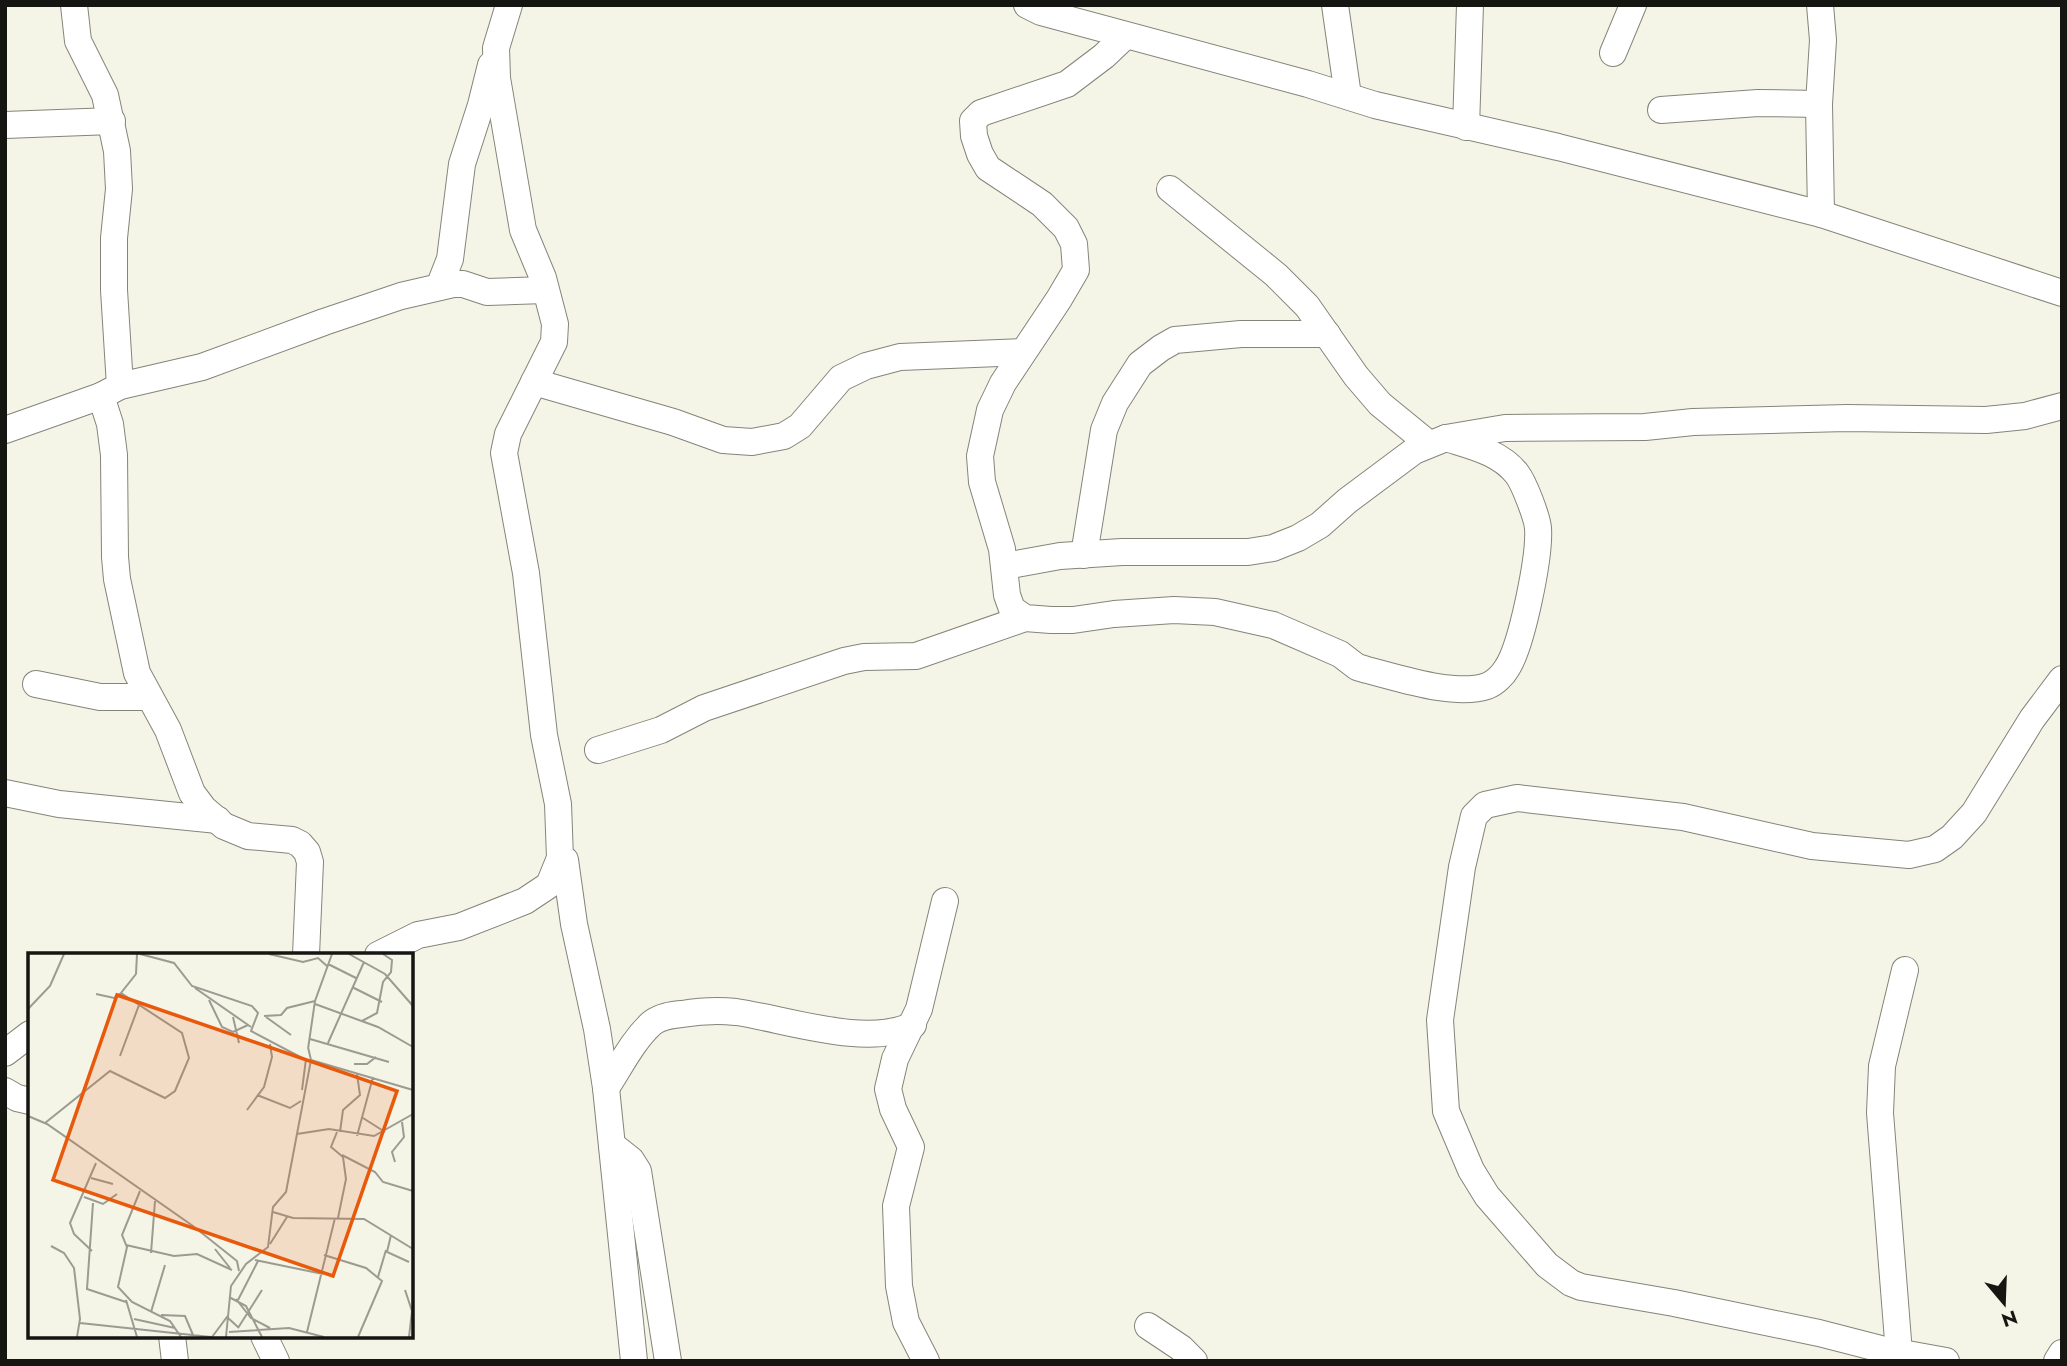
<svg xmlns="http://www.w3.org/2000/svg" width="2067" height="1366" font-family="Jost,sans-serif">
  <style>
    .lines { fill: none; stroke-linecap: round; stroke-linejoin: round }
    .minor-casing { stroke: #858479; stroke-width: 28 }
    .minor { stroke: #fff; stroke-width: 26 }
    .inset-road { fill: none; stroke: #9b9b91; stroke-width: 2 }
    .view { fill: #e8590c; fill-opacity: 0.15; stroke: #e8590c; stroke-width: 3.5 }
    .inset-edge { fill: none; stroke: #151511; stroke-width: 3.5 }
  </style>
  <rect width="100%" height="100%" fill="#f4f4e7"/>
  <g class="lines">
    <defs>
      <g id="minor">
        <polyline points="74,5 78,41 105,95 117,151 119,189 114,238 114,290 120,386"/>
        <polyline points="509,5 496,48 497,78 523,230 543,278 555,324 554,342 508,434 504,453 526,573 544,735 558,804 560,858 565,860 574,924 597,1029 606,1088 634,1361"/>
        <polyline points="1027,5 1041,12 1308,84 1375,105 1558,147 1821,214 2062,293"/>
        <polyline points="1335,5 1348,96"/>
        <polyline points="1820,5 1823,40 1819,104 1821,214"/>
        <path d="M 1125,36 L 1104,56 L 1067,84 L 981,113 L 973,121 L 974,136 L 980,154 L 988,168 L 1042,204 L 1066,228 L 1074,244 L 1076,270 L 1059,299 L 1003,383 L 990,410 L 980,456 L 982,482 L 1002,549 L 1007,595 L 1012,609 L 1025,618 L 1051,620 L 1073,620 L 1114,614 L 1174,610 L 1215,612 L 1273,625 L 1340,654 L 1357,667 L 1367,670 C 1399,678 1455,697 1487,686 C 1495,683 1503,675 1507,668 C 1522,645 1540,556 1538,528 C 1537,517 1524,483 1517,474 C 1500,452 1471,446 1446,438"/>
        <polyline points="1613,53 1633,5"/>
        <polyline points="1661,110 1758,103 1819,104"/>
        <polyline points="5,125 112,121"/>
        <polyline points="1466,127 1470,5"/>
        <polyline points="1170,189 1276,275 1307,306 1356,376 1380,404 1429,444"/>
        <polyline points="439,287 450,259 462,164 481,105 491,65"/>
        <polyline points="534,382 673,422 723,440 752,442 784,436 800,426 841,378 866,366 900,357 1023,352"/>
        <polyline points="101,396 110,424 114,455 115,557 117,579 137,673 168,730 192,793 204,809 224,826 248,836 292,840 300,844 307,852 310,862 306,955"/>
        <polyline points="5,430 101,396 120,386 202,367 324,322 401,296 453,284 463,284 487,292 545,290"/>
        <polyline points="1084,555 1104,430 1115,403 1140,364 1161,348 1175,340 1241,334 1327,334"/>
        <polyline points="1005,566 1060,556 1122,552 1248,552 1273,548 1298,538 1320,525 1347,501 1414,451 1446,438 1505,428 1645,427 1693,422 1847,418 1986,420 2025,416 2062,406"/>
        <polyline points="36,684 100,697 149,697"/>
        <polyline points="598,750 661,730 704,708 844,661 864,657 916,656 1025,618"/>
        <polyline points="5,793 59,804 218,820"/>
        <polyline points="378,955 418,935 459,927 525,901 549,885 560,858"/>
        <polyline points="5,1053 30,1034"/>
        <path d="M 606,1088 C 620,1067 633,1040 652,1023 C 661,1016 672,1015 682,1014 C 700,1011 718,1010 736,1012 C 785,1019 867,1048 913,1025"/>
        <polyline points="5,1091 17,1098 30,1101"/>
        <polyline points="612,1145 631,1160 638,1171 668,1361"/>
        <polyline points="1148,1326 1181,1348 1194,1361"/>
        <polyline points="172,1336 175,1361"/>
        <polyline points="264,1336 276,1361"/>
        <polyline points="1899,1353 1880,1113 1882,1066 1905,970"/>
        <polyline points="926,1361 906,1322 899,1286 896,1206 911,1147 893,1109 888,1089 895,1059 919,1009 945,901"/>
        <polyline points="1946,1361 1885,1350 1819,1333 1674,1303 1581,1287 1571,1283 1547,1265 1487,1196 1471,1170 1446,1111 1440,1020 1462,867 1474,816 1485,805 1517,798 1683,817 1812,846 1909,855 1935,849 1952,837 1974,813 2032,719 2062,679"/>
        <polyline points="2057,1361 2062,1353"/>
      </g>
    </defs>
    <use href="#minor" class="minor-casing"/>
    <use href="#minor" class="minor"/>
  </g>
  <g transform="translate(28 953)">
    <rect width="385" height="385" fill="#f4f4e7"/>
    <path class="inset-road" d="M 112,1 L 146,10 L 164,33 L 224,53 L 230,60 L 223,78 L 278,107M 241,1 L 275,9 L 290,5 L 299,13M 321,1 L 357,21 L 385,53M 300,11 L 328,25M 324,34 L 354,49M 167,35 L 223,74M 68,41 L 86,45 L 93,40M 181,47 L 194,74 L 205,79 L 220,72M 287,51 L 350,74 L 385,94M 0,56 L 22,33 L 36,1M 236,63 L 253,62 L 259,55 L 287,48M 205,64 L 211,90M 238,64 L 263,82M 334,68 L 349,60 L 355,29 L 363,19 L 364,7 L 355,1M 282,86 L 361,109M 300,90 L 336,9M 280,96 L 287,48 L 304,1M 92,103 L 111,52M 283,107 L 385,137M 326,111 L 339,111 L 348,104M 274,137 L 278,106M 229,142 L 262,155 L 273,148M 219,157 L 236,134 L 244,104 L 242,91M 0,163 L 19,171 L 165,273 L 209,308 L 211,318M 335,165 L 357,179M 17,170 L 82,118 L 137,145 L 147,138 L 161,105 L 154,80 L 93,40 L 108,21 L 109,1M 309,179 L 303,194 L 315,204 L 318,226 L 310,265M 312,179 L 315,157 L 332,142 L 329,121M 269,181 L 301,176 L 346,183 L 385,161M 329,183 L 345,124M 314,202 L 347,219 L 355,229 L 385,238M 367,209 L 364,199 L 376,184 L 374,169M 63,225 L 85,231M 112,238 L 94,282 L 99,294 L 90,334 L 104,349 L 142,368 L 153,384M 56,244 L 75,251 L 89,241M 65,250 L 59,336 L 98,349M 245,259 L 265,265 L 336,266 L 385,296M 363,282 L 359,299 L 381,309M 242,291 L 259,264M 98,292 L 146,303 L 169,301 L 204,317M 23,293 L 36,300 L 46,315 L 52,366 L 49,384M 187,296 L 202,315M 64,298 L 46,281 L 42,270 L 68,210M 123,300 L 127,248M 296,302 L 338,315 L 354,328 L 330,384M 227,307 L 295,321M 350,324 L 358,297M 377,337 L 384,358 L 381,384M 201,344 L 218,353 L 234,384M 208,346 L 223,365 L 242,375M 98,347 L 109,384M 210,347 L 230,308M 123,359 L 137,312M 133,362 L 157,363 L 165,382M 106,366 L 147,375M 52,370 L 183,384M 210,375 L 234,337M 201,379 L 261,375 L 296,384M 279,379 L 307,265M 184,384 L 199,364 L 211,375M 198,384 L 203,333 L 218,311 L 240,294 L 245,254 L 258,239 L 283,107 L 280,94"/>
    <path class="view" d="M 89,42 L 369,138 L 305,323 L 25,227 Z"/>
    <rect width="385" height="385" class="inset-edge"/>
  </g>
  <rect width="2067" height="1366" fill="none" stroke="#151511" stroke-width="14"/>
  <g transform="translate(2004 1303) rotate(161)" stroke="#f4f4e7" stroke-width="5" paint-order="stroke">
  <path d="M0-5L12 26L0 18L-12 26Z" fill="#151511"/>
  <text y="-10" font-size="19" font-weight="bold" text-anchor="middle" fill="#151511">N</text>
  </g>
</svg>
